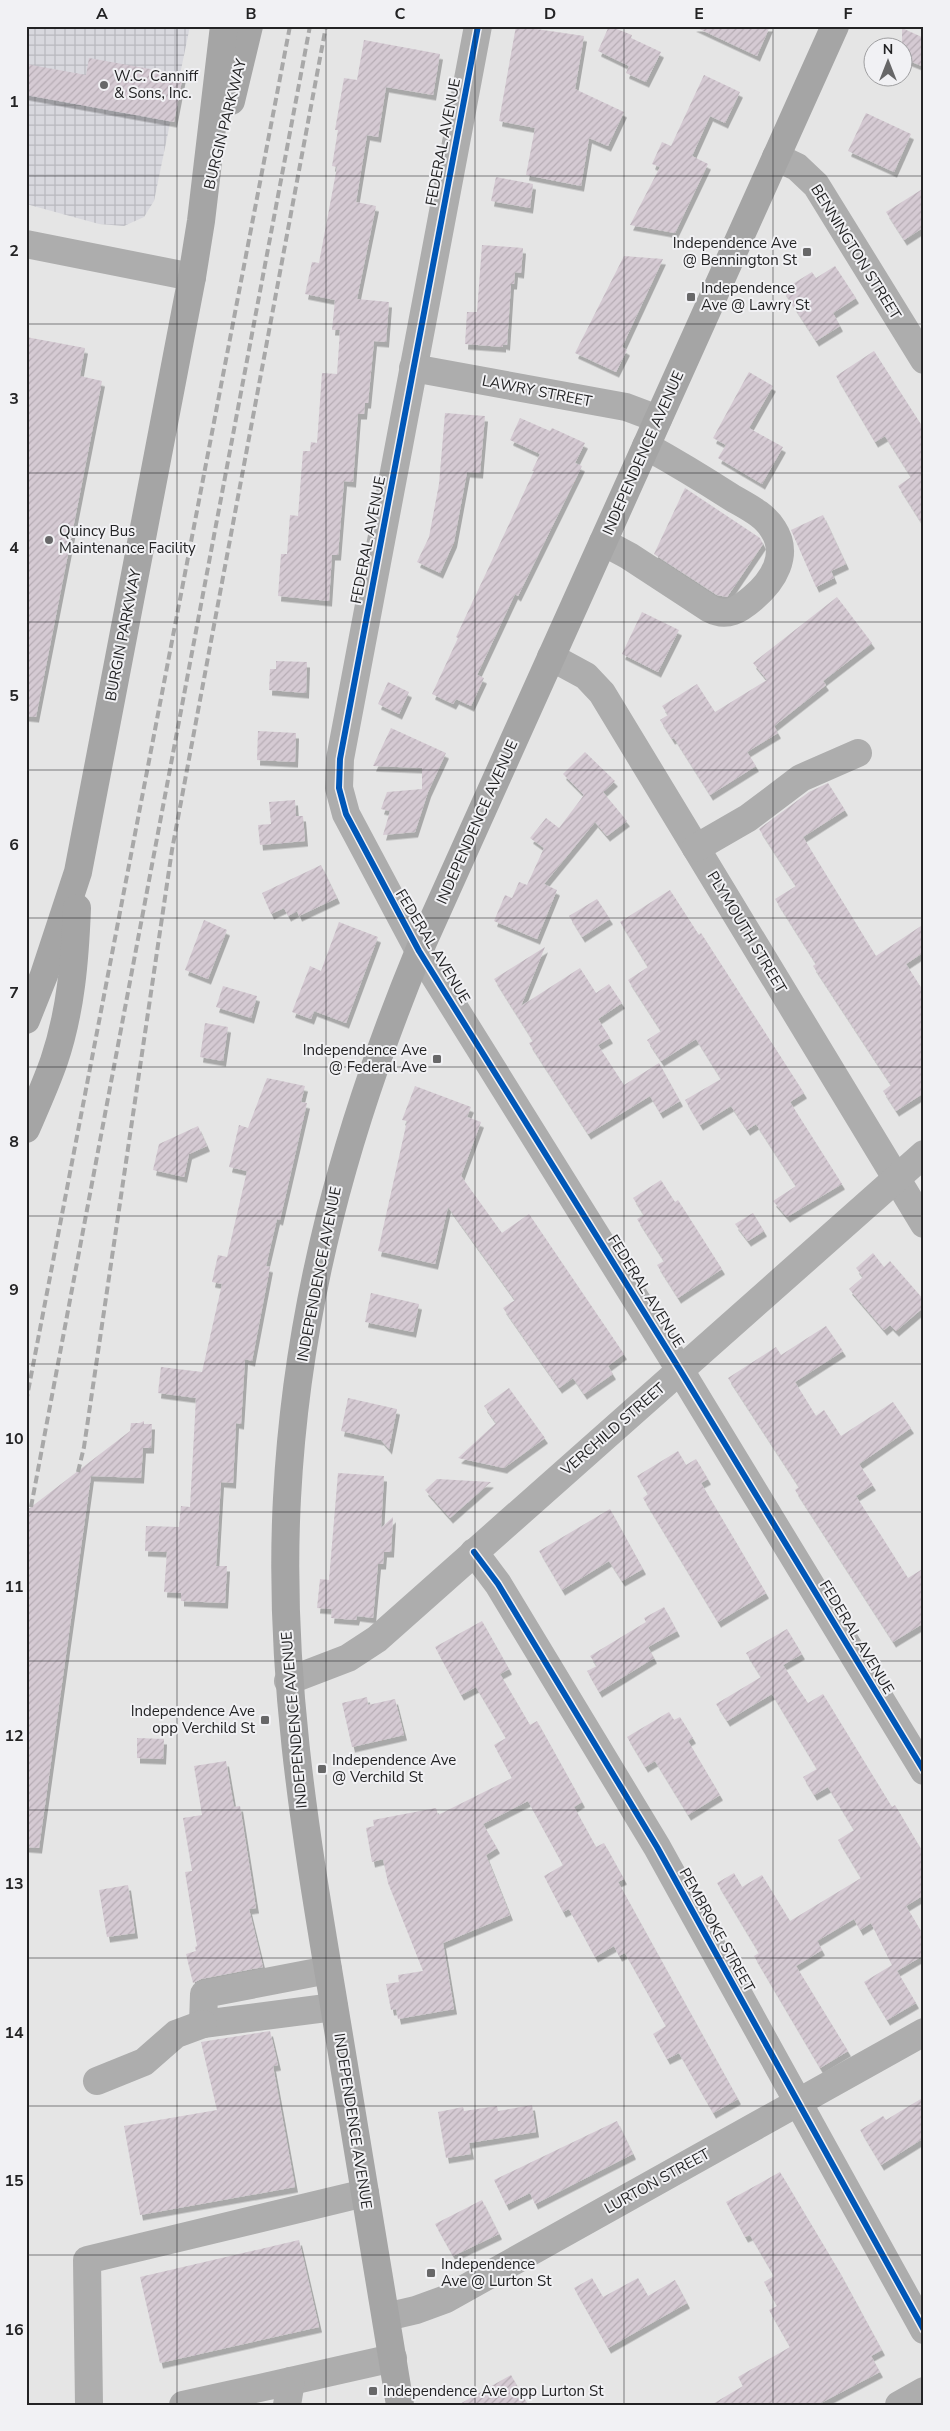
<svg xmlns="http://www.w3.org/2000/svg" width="950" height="2431" font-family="'Nunito Sans',sans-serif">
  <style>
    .industrial { fill: url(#industrial-grid) }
    .building { fill: url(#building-hatch); filter: url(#shadow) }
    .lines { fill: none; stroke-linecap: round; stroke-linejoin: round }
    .minor { stroke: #adadad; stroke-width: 28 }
    .major { stroke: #a5a5a5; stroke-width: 28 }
    .rail { stroke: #a8a8a8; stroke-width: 4; stroke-dasharray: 8 4; stroke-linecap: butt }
    .cycleway-casing { stroke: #f1f1f4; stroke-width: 9 }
    .cycleway { stroke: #0057b8; stroke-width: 6 }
    .grid { fill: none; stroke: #232324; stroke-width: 1; stroke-opacity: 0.55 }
    .poi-dot { fill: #676768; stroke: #f1f1f4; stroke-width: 2 }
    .labels { text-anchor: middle; stroke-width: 4; stroke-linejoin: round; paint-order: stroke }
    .poi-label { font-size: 15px; fill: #232324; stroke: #f1f1f4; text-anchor: start }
    .street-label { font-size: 15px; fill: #232324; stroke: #f1f1f4 }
    .neatline { fill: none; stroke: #232324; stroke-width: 2 }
    .grid-label { font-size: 16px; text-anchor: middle; font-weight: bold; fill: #232324 }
  </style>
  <defs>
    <pattern id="industrial-grid" width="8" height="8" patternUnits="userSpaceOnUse" patternTransform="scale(1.25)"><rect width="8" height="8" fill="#d8d8de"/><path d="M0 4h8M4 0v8" fill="none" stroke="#b9b9be"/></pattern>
    <pattern id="building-hatch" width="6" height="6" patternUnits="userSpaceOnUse" patternTransform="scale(1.25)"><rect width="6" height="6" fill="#d5cad3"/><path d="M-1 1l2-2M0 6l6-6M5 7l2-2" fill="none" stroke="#b7adb5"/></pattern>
    <filter id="shadow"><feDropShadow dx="3" dy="5.5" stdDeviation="0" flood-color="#0004"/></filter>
  </defs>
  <rect width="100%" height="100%" fill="#e5e5e5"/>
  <polygon class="industrial" points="26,26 190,26 154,201 144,217 124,226 99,224 26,204"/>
  <g class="building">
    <polygon points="516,26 584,36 575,89 624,112 608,146 589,138 581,186 526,175 535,128 499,121"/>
    <polygon points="609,26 632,35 631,38 661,52 646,82 626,73 629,66 598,51"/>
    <polygon points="693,26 770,26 757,56"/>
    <polygon points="902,28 924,38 924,67 902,58"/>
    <polygon points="364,40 440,54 433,95 386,87 378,137 367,135 356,202 376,206 357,299 389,302 386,342 374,341 368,403 365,403 364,414 358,414 353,482 344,481 338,555 332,555 329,601 278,596 281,554 287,554 290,515 298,516 303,451 310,451 311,442 317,443 322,373 337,374 340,330 332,330 335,300 305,294 312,262 319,263 337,167 332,166 338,130 335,130 344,78 357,80"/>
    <polygon points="89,58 183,75 174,122 26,95 26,64 86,75"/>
    <polygon points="704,75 740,92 725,123 710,116 692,156 708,164 675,233 630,225 660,167 652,164 662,142 671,146"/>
    <polygon points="866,113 911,134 894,172 848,151"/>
    <polygon points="496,177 533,184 530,208 491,201"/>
    <polygon points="924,188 924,227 904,240 886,212"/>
    <polygon points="482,245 523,248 521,273 515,272 514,284 511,284 507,345 503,344 503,347 465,344 467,312 477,312"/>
    <polygon points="624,256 663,259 622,347 627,350 616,372 575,353"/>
    <polygon points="835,266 856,298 833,313 840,326 816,341 783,290 812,272 816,278"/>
    <polygon points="26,337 85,348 80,376 102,381 36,717 26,716"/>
    <polygon points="874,351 924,429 924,527 898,486 911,477 885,436 875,442 836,376"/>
    <polygon points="749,372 773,386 749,428 783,447 762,484 718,458 726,445 713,438"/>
    <polygon points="445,413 485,416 480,473 467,472 454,542 440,573 417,562 429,537 439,484"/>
    <polygon points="520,418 550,431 552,428 585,443 575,463 582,466 518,596 515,594 477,675 484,678 471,706 456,699 453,704 432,694 458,638 456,637 534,471 532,471 540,454 510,440"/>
    <polygon points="685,488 760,538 763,544 727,597 717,595 654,554"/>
    <polygon points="823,515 846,564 831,571 834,578 816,587 791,530"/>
    <polygon points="837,597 872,643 823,681 826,685 774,726 778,733 747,752 756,766 710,795 674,738 672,739 660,720 668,715 662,706 697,684 715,712 767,680 753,663"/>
    <polygon points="642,612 679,630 658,672 622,654"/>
    <polygon points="276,661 307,662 306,693 269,690 270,669 276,669"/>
    <polygon points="388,682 409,692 399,714 378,704"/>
    <polygon points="391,728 446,753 428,792 415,832 383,835 390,811 381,809 387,792 422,789 422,768 373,766"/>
    <polygon points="258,731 296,733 295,762 257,760"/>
    <polygon points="585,752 615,781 603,792 627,821 607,836 595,822 544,884 557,890 537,939 494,921 505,895 512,898 519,882 527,885 544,848 530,838 546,818 559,828 584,795 563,774"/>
    <polygon points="828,783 845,810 803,837 876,956 924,924 924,952 906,964 924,992 924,1093 896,1111 883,1091 891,1085 813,966 816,964 775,899 796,886 759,829 809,792"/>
    <polygon points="295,800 296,816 303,816 305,841 260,845 258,825 271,824 269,802"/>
    <polygon points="321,865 337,898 299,916 297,911 288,916 284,908 271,914 262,893"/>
    <polygon points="670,890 699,935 701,933 804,1093 790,1102 842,1184 787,1217 773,1201 796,1186 756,1124 747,1130 731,1106 700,1125 685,1100 721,1079 696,1039 661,1061 647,1040 661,1031 628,980 648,967 620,922"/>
    <polygon points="597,899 610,919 582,937 569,916"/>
    <polygon points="204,920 227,930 208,979 185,970"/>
    <polygon points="339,922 378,937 346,1023 314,1011 311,1019 292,1012 310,966 321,971"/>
    <polygon points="545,947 521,1006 580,968 596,993 609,984 622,1003 598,1019 610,1038 598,1045 624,1085 659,1063 680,1101 660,1113 650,1096 588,1134 529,1043 533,1041 494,979"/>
    <polygon points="223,986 257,996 251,1018 216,1007"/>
    <polygon points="205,1023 228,1027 223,1061 200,1057"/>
    <polygon points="267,1078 305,1086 301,1102 307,1103 280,1220 277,1219 266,1266 270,1267 252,1361 245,1359 241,1424 236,1423 233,1483 221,1482 216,1566 227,1566 225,1603 181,1601 181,1593 164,1592 167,1552 145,1551 146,1526 179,1527 181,1506 190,1507 196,1398 158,1393 161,1367 202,1372 222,1284 212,1282 218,1255 227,1257 247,1171 229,1167 239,1125 248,1128"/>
    <polygon points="415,1086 471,1107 467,1117 481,1122 461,1176 502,1233 529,1214 624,1354 608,1366 613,1374 584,1394 573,1378 559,1388 503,1308 515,1300 448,1207 435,1264 378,1251 407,1121 402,1120"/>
    <polygon points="198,1126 207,1146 189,1154 184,1177 153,1170 159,1144"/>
    <polygon points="661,1180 675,1202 678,1200 722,1269 678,1298 657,1265 664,1261 637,1219 644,1215 633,1198"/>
    <polygon points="753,1213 764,1231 748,1241 735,1224"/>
    <polygon points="873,1253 884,1267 890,1261 924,1300 924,1307 896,1331 890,1325 884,1330 849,1289 863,1277 856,1268"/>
    <polygon points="371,1293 419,1304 413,1332 365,1322"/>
    <polygon points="826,1326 843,1351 795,1382 816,1416 824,1410 841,1436 893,1402 911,1428 859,1464 873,1485 856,1496 908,1578 924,1568 924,1623 893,1642 795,1490 799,1487 728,1378 776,1347 781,1355"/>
    <polygon points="509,1388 545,1438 504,1468 458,1458 496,1423 484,1406"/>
    <polygon points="348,1398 397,1409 389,1449 381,1440 341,1431"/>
    <polygon points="144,1421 144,1424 152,1424 151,1448 143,1448 141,1478 91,1476 39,1848 26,1847 26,1511 130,1431 131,1423 140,1423"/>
    <polygon points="678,1451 686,1465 696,1459 708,1479 701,1483 766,1593 718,1622 643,1498 648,1494 637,1476"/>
    <polygon points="338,1473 384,1476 381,1528 393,1517 391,1552 384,1552 383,1564 378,1564 373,1618 357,1616 356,1620 331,1618 332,1609 317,1608 320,1579 329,1580"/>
    <polygon points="437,1479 491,1482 450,1518 425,1490"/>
    <polygon points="610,1509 643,1569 622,1581 609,1561 562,1590 539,1551"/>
    <polygon points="664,1607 677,1631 648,1647 654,1658 599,1692 587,1671 597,1666 590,1656 646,1622 644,1618"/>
    <polygon points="482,1621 509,1669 500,1674 530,1725 537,1721 582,1802 574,1807 596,1847 604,1843 624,1879 618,1882 738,2099 713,2113 679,2053 667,2059 653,2034 666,2026 625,1953 619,1956 614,1946 595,1957 569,1909 563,1912 544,1876 563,1865 528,1801 483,1824 497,1848 486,1855 510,1915 443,1943 454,2009 398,2019 396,2009 391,2010 386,1984 399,1982 398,1975 423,1971 388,1883 383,1859 372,1862 366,1828 374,1826 373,1820 436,1808 438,1815 512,1778 494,1745 506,1738 476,1687 461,1695 435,1647"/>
    <polygon points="787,1629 802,1654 783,1665 808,1703 823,1694 892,1807 895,1805 924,1854 924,1895 906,1906 924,1936 924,1955 897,1971 916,2003 887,2020 864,1982 892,1965 871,1923 860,1930 854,1919 817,1941 822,1950 796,1966 848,2051 820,2068 754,1956 759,1953 717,1883 734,1873 742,1887 762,1875 790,1921 861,1878 838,1840 854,1830 828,1787 814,1795 803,1777 817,1769 772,1694 727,1721 716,1704 761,1677 746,1653"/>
    <polygon points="367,1697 368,1705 395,1699 404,1735 352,1747 342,1703"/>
    <polygon points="669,1712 674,1720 680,1717 693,1738 688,1741 720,1795 688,1815 655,1761 645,1767 627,1737"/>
    <polygon points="137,1738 164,1739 163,1759 137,1758"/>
    <polygon points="226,1761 234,1807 240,1806 256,1908 249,1909 263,1967 201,1979 193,1983 186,1954 196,1951 195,1947 197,1946 185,1872 192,1871 183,1818 202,1815 194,1766"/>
    <polygon points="128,1885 135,1933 107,1937 99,1890"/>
    <polygon points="270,2031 278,2065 273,2066 295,2187 140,2215 124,2126 217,2110 201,2042"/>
    <polygon points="924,2097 924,2138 881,2165 860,2130 883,2116 886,2120"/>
    <polygon points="532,2105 536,2132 469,2143 471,2154 446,2158 438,2112 463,2107 464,2111 497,2106 498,2111"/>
    <polygon points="617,2121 633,2154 535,2204 530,2193 506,2205 494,2180"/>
    <polygon points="780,2172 839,2271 882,2350 871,2356 880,2372 817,2405 711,2405 743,2386 738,2377 790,2347 769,2310 777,2306 764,2282 774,2276 750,2235 745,2237 726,2202"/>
    <polygon points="482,2200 499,2234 453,2256 435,2224"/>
    <polygon points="299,2240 319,2327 160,2363 140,2277"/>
    <polygon points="592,2278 603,2297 638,2278 648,2296 675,2280 687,2303 608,2348 574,2288"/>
    <polygon points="511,2375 528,2405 458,2405"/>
  </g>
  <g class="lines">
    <g class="minor">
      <polyline points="478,26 340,759 339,788 346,814 419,951 680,1370 924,1771"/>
      <polyline points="776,157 797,167 816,185 924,360"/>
      <polyline points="26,244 192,277"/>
      <polyline points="413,368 626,407 658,419"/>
      <path d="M 603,542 L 629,556 L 710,609 C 727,618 739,610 753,598 C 773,581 790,555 773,529 C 764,514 746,506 731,497 C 703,479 675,462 646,446"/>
      <polyline points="551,657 586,676 602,693 924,1224"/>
      <polyline points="696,848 748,818 801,778 858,753"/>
      <polyline points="474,1552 498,1584 657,1847 924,2330"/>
      <polyline points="288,1681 348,1658 377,1639 924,1154"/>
      <polyline points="328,1970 204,1994 203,2024 334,2007"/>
      <polyline points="97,2081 144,2062 176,2034 203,2024"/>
      <polyline points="386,2317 416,2310 446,2299 924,2032"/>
      <polyline points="291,2381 393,2358"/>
      <polyline points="89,2405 87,2260 365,2193"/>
      <polyline points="183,2405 291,2381 287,2405"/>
      <polyline points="899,2405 924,2391"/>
    </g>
    <g class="major">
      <polyline points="231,101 249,26"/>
      <polyline points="26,1020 44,975 78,872 192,277 201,221 224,26"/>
      <path d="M 26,1129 C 36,1106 46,1084 54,1061 C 71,1011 75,959 77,908"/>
      <path d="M 400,2405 C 377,2268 354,2131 332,1993 C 304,1826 278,1668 287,1498 C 297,1305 346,1128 419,951 L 835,26"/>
    </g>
    <g class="rail">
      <polyline points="26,1402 290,26"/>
      <polyline points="78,1472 84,1447 172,850 326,26"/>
      <polyline points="31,1507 310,26"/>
    </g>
    <defs>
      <g id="cycleway">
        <polyline points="478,26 340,759 339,788 346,814 419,951 680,1370 924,1771"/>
        <polyline points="474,1552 498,1584 657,1847 924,2330"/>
      </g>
    </defs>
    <use href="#cycleway" class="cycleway-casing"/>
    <use href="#cycleway" class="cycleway"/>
  </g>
  <path class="grid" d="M 177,26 L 177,2405M 326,26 L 326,2405M 475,26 L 475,2405M 624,26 L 624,2405M 773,26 L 773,2405M 26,176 L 924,176M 26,324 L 924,324M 26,473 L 924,473M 26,622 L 924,622M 26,770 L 924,770M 26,918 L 924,918M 26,1067 L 924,1067M 26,1216 L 924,1216M 26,1364 L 924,1364M 26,1512 L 924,1512M 26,1661 L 924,1661M 26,1810 L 924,1810M 26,1958 L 924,1958M 26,2106 L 924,2106M 26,2255 L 924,2255"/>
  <g class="poi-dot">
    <circle cx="104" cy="85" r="5"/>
    <rect x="802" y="247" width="10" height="10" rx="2.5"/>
    <rect x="686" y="292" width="10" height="10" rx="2.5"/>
    <circle cx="49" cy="540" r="5"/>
    <rect x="432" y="1054" width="10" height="10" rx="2.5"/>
    <rect x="260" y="1715" width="10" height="10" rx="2.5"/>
    <rect x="317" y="1764" width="10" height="10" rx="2.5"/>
    <rect x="426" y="2268" width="10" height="10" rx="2.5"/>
    <rect x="368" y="2386" width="10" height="10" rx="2.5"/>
  </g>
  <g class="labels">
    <g class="poi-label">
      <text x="114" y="81">W.C. Canniff<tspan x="114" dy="17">&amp; Sons, Inc.</tspan></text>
      <text x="797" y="248" text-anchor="end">Independence Ave<tspan x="797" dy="17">@ Bennington St</tspan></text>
      <text x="701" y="293">Independence<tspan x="701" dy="17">Ave @ Lawry St</tspan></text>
      <text x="59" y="536">Quincy Bus<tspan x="59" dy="17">Maintenance Facility</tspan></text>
      <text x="427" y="1055" text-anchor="end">Independence Ave<tspan x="427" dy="17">@ Federal Ave</tspan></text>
      <text x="255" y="1716" text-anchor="end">Independence Ave<tspan x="255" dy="17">opp Verchild St</tspan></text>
      <text x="332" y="1765">Independence Ave<tspan x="332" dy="17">@ Verchild St</tspan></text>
      <text x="441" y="2269">Independence<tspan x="441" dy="17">Ave @ Lurton St</tspan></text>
      <text x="383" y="2396">Independence Ave opp Lurton St</text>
    </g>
    <g class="street-label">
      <text transform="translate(225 124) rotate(-76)" y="5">BURGIN PARKWAY</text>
      <text transform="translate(443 142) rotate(-79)" y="5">FEDERAL AVENUE</text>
      <text transform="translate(856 252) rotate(58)" y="5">BENNINGTON STREET</text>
      <text transform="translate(537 391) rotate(11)" y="5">LAWRY STREET</text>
      <text transform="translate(643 453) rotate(-66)" y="5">INDEPENDENCE AVENUE</text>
      <text transform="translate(368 540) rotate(-79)" y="5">FEDERAL AVENUE</text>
      <text transform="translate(123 635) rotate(-79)" y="5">BURGIN PARKWAY</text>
      <text transform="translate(477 822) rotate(-66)" y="5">INDEPENDENCE AVENUE</text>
      <text transform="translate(747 932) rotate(59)" y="5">PLYMOUTH STREET</text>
      <text transform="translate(433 946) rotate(59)" y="5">FEDERAL AVENUE</text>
      <text transform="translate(319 1274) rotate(-79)" y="5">INDEPENDENCE AVENUE</text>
      <text transform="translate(646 1291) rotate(58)" y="5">FEDERAL AVENUE</text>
      <text transform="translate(613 1429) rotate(-41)" y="5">VERCHILD STREET</text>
      <text transform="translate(857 1637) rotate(59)" y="5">FEDERAL AVENUE</text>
      <text transform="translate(294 1720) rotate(-95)" y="5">INDEPENDENCE AVENUE</text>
      <text transform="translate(717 1930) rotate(61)" y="5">PEMBROKE STREET</text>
      <text transform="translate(353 2121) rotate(81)" y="5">INDEPENDENCE AVENUE</text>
      <text transform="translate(657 2181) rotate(-29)" y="5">LURTON STREET</text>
    </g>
  </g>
  <rect width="950" height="2431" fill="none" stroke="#f1f1f4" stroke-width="55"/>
  <g transform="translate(888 62)"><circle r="24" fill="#f1f1f4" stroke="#9f9fa1"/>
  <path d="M0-4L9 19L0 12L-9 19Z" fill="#676768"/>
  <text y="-8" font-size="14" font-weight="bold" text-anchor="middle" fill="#232324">N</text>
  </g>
  <rect x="28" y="28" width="894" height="2376" class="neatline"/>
  <g class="grid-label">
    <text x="102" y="19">A</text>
    <text x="251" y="19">B</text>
    <text x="400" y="19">C</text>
    <text x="550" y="19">D</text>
    <text x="699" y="19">E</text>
    <text x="848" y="19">F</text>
    <text x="14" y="107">1</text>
    <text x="14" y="256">2</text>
    <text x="14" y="404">3</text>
    <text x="14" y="553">4</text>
    <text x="14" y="701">5</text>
    <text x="14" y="850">6</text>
    <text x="14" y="998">7</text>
    <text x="14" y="1147">8</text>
    <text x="14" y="1295">9</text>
    <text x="14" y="1444">10</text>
    <text x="14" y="1592">11</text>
    <text x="14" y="1741">12</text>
    <text x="14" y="1889">13</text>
    <text x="14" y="2038">14</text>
    <text x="14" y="2186">15</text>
    <text x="14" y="2335">16</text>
  </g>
</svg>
